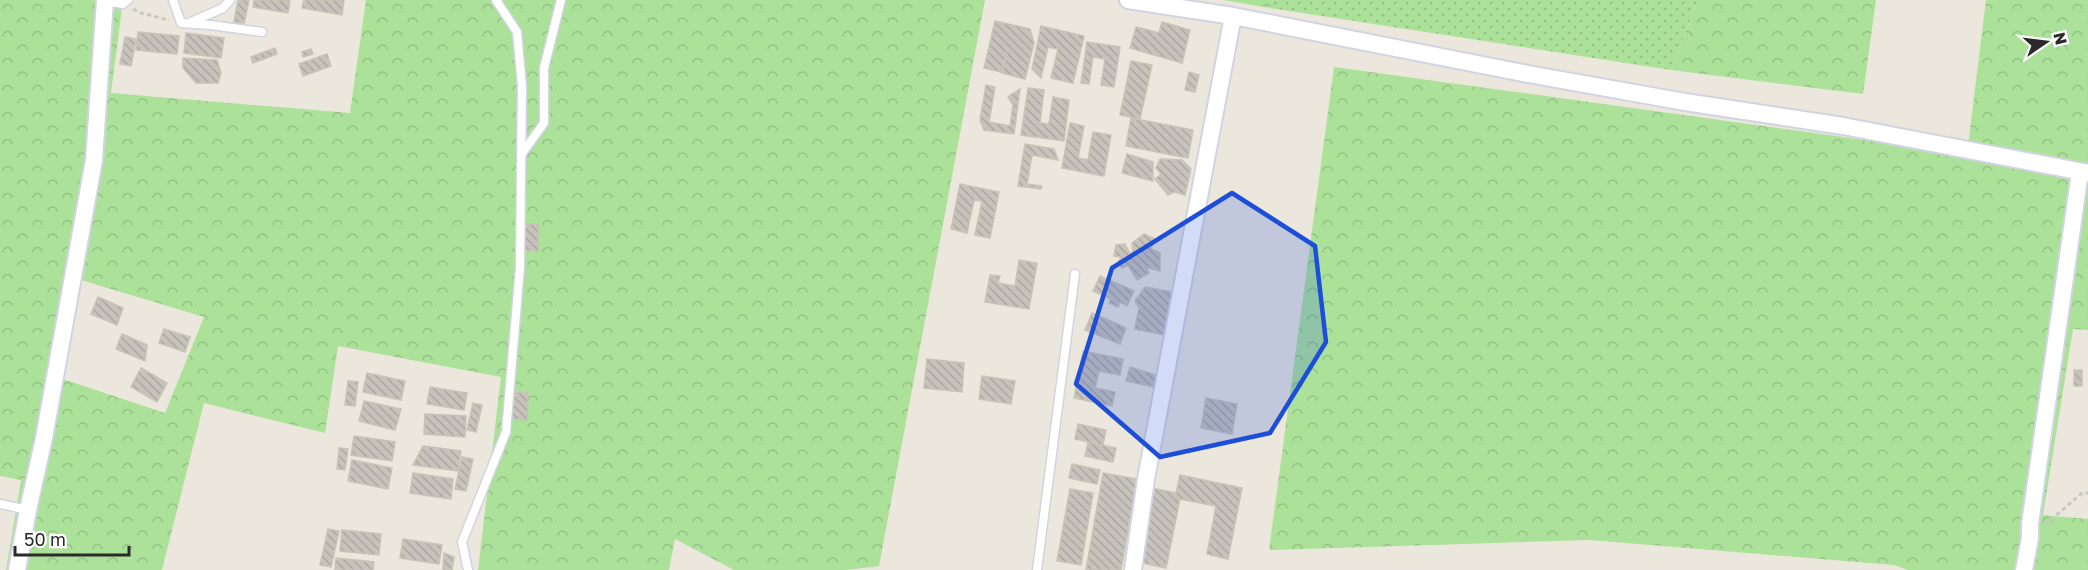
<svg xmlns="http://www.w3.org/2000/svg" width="2088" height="570" font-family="'Golos Text',sans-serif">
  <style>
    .grass { fill: url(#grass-dots) }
    .forest { fill: url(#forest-crowns); fill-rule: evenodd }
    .building { fill: url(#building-back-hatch); stroke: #c7c3b6; stroke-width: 1.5 }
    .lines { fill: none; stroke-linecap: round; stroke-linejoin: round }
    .service-casing { stroke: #d2d3e3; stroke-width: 11 }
    .minor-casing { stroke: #d2d3e3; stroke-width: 20 }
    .path { stroke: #c8c8c8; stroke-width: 3; stroke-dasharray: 4.5 3; stroke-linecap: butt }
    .service { stroke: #fff; stroke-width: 8 }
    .minor { stroke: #fff; stroke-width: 16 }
    .marked { fill: #1d4ed8; fill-opacity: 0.2; stroke: #1d4ed8; stroke-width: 4.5; stroke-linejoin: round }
  </style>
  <defs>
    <pattern id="grass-dots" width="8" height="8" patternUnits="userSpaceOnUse" patternTransform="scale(1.5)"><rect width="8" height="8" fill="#ace19a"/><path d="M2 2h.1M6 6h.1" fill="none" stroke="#94c185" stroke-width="1.8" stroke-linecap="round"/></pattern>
    <pattern id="forest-crowns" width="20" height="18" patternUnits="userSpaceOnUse" patternTransform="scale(1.5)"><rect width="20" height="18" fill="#ace19a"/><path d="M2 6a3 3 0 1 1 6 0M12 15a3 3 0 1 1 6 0" fill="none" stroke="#94c185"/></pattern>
    <pattern id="building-back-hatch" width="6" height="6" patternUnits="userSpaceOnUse" patternTransform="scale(1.5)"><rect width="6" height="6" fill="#c7c3bc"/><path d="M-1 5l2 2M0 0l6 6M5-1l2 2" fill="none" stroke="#aba8a2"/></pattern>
  </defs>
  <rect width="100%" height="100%" fill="#ece7dc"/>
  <polygon class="grass" points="1273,0 1698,0 1671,70 1270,8"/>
  <g class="forest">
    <path d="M 0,0 L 123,0 L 111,93 L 350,113 L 366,0 L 985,0 L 879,566 L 847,570 L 734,570 L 675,539 L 669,570 L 478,570 L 501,377 L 338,346 L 325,433 L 204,403 L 162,570 L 6,570 L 21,480 L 0,476 ZM 81,280 L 204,317 L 165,413 L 63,379 Z"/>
    <polygon points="1223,0 1273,0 1270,8"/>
    <polygon points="1698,0 1876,0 1863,94 1671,70"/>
    <polygon points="1986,0 2088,0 2088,330 2073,329 2043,515 2088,519 2088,570 1908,570 1894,565 1590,540 1269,550 1334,67 1967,154"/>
  </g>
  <g class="building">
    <polygon points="238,0 249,0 244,24 234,22"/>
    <polygon points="254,0 290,0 288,13 253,7"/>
    <polygon points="304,0 344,0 342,15 302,8"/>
    <polygon points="995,21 1030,29 1034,43 1025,79 1002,73 1007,50 1001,72 984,68"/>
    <polygon points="1162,22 1190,30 1182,63 1130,48 1136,27 1159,33"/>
    <polygon points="1041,26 1084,36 1073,83 1051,78 1058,49 1048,47 1041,78 1032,69"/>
    <polygon points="138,32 179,36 177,54 136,50"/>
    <polygon points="186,33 224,38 221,58 184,53"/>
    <polygon points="125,37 136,39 131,66 120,64"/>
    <polygon points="1087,42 1120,47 1114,87 1101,85 1105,59 1093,57 1089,84 1081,83"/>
    <polygon points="275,48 277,54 253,63 251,57"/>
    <polygon points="311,49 313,54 303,57 302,52"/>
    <polygon points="327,54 331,66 303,76 299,64"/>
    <polygon points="183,58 217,60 221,73 218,83 196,83 183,68"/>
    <polygon points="1131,61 1152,65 1140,119 1120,115"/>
    <polygon points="1189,72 1199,75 1195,92 1185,90"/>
    <polygon points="986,85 995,87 989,122 1010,126 1013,105 1008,97 1020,89 1014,134 984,130 980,120"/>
    <polygon points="1028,88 1044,90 1040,123 1049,124 1053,97 1069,100 1064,141 1021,135"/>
    <polygon points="1131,118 1193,130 1188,158 1126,146"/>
    <polygon points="1070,123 1084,126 1078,158 1088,160 1093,132 1111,135 1104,176 1062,168"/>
    <polygon points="1025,144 1054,149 1058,160 1032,155 1027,184 1042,186 1041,189 1018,186"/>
    <polygon points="1127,154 1153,162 1153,181 1122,173"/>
    <polygon points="1160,159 1182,160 1191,169 1185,195 1174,192 1168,195 1155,179 1161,174 1156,168"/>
    <polygon points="960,184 999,192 990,238 975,235 982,201 974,200 967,233 951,229"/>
    <rect x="523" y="224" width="15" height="27"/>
    <polygon points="1144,234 1155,239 1151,249 1160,253 1160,271 1146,267 1149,273 1137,280 1128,265 1122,268 1118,263 1121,257 1114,256 1116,245 1125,244 1130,254 1133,251 1132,243"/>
    <polygon points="1019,260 1037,263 1029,309 985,302 990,275 1000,276 998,283 1015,286"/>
    <polygon points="1100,276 1134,291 1127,306 1120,302 1118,307 1109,303 1111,299 1093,291"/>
    <polygon points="1145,287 1173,292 1165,335 1135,329 1139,308 1135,301"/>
    <polygon points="98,297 123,308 117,325 91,314"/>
    <polygon points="1092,313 1126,328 1120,344 1085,330"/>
    <polygon points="164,329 190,337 185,352 159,343"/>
    <polygon points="122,334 147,345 145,361 116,349"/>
    <polygon points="1083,351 1123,359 1120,375 1099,371 1095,388 1115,392 1112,406 1074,398"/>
    <polygon points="927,359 964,363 962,392 924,388"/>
    <polygon points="1130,367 1162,377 1159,388 1126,381"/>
    <polygon points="141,368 167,383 157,402 131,387"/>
    <rect x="2074" y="370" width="8" height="16"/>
    <polygon points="367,373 405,381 401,400 363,392"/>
    <polygon points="982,376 1015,381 1011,404 979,399"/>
    <polygon points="348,381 358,382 355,406 345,405"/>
    <polygon points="430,387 467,393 464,410 427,404"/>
    <polygon points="514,392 528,393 527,420 512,419"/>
    <polygon points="1206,398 1237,404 1232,434 1201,428"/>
    <polygon points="364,401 401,409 395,430 359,421"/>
    <polygon points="473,403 482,405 476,432 467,430"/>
    <polygon points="425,414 466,416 465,437 424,434"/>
    <polygon points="1078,424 1106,430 1103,445 1075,439"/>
    <polygon points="354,436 395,442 392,461 351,455"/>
    <polygon points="1088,442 1116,448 1113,462 1085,456"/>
    <polygon points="423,446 461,451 458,471 413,465"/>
    <polygon points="339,448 348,449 345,470 337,469"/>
    <polygon points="462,457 473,459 466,491 455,489"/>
    <polygon points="352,460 392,468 388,489 348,481"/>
    <polygon points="1072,464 1100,470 1097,484 1069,478"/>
    <polygon points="413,473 453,479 451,499 410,493"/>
    <polygon points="1103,473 1137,479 1121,570 1086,570"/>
    <polygon points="1180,475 1242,488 1228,559 1207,554 1216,506 1180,499 1166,568 1137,562 1151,488 1176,493"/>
    <polygon points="1070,489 1093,493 1081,565 1057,561"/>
    <polygon points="328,529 339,531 331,567 320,565"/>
    <polygon points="342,530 381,534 379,555 340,551"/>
    <polygon points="403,539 442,545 439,564 400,558"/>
    <polygon points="444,553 454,557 452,570 443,570"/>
    <polygon points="336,558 374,562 373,570 335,570"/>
  </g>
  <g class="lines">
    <defs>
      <g id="service">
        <polyline points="173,0 181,23 211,25 262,32"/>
        <polyline points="105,1 123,4 128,0"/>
        <polyline points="191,22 223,8 230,0"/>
        <polyline points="521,155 544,123 544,68 561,0"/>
        <polyline points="0,504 28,510"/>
        <polyline points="468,570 462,542 506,432 520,267 522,86 517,32 496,0"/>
        <polyline points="1037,570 1075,274"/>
      </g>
      <g id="minor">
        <polyline points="1128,0 1233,16 1528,74 1685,102 1843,126 2088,173"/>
        <polyline points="17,570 28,510 44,438 94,160 105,0"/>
        <polyline points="1133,570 1146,479 1233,16"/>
        <polyline points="2024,570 2030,538 2030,524 2080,172"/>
      </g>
    </defs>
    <use href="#service" class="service-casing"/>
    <use href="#minor" class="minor-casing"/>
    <g class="path">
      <polyline points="133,9 141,13 169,20"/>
      <polyline points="2045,525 2082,493 2088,493"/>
    </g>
    <use href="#service" class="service"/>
    <use href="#minor" class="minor"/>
  </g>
  <path class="marked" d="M 1232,193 L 1315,246 L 1326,342 L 1270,433 L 1160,457 L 1076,384 L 1112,268 Z"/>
  <g transform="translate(2046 42) rotate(76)" stroke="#ffffff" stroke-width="4.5" paint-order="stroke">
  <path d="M0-4.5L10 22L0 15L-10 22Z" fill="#2a2a2a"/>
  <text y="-9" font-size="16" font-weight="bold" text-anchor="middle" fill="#2a2a2a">N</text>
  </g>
  <path d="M15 546v9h114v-9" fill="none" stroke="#2a2a2a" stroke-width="3"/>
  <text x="24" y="546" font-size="18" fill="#2a2a2a" stroke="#ffffff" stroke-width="4.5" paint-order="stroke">50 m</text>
</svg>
